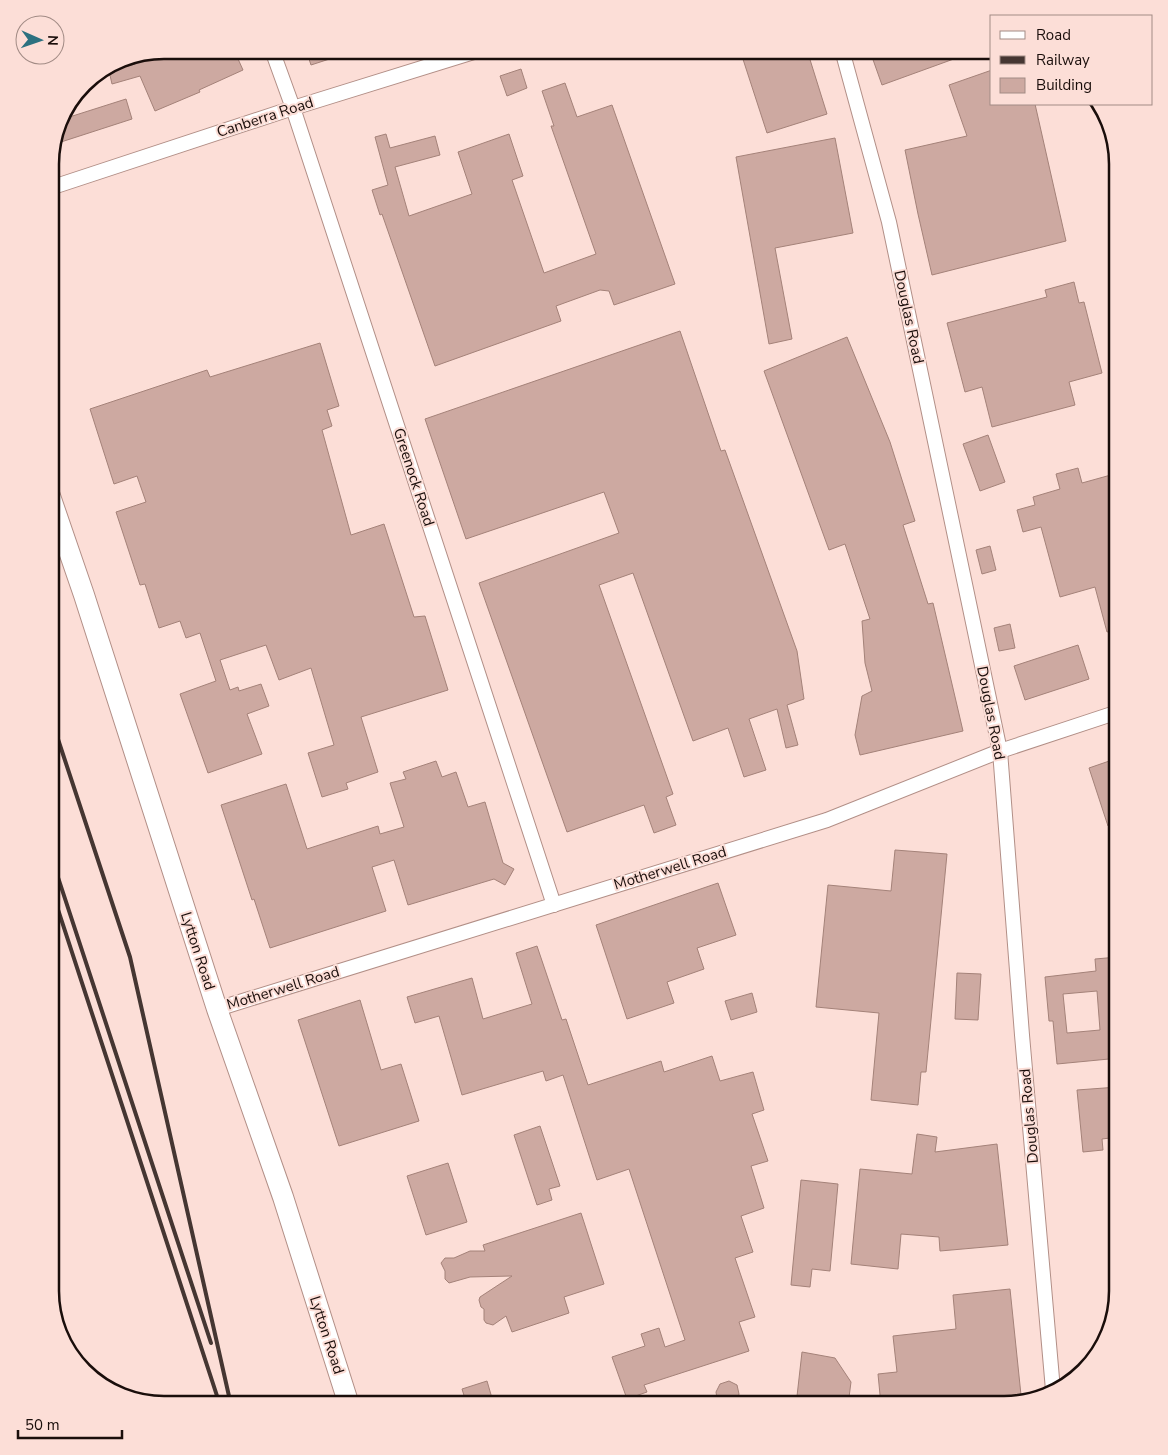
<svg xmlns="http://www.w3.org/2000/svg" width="1168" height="1455" font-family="'Nunito Sans',sans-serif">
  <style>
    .building { fill: #cda9a1; stroke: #a48279; fill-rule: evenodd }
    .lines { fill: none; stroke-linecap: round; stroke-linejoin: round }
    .street-casing { stroke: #b28f87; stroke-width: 16 }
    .secondary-casing { stroke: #b28f87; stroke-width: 22 }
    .street { stroke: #fff; stroke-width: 14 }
    .secondary { stroke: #fff; stroke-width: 20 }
    .rail { stroke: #453632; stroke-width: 4 }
    .labels { text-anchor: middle; stroke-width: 4; stroke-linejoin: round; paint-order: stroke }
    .street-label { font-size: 15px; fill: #1a0e0b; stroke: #fcded7 }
    .rim { fill: none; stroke: #1a0e0b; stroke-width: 2.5 }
  </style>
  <rect width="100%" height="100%" fill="#fcded7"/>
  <g class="building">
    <polygon points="164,50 234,50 243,70 199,90 200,92 155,111 140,76 112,84 109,71 135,64 134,61"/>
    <polygon points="306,50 350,50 351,52 311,65"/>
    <polygon points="740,50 807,50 827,114 767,133"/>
    <polygon points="880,50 973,50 973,52 882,85 871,54"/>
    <polygon points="521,69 527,88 507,96 500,76"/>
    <polygon points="992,70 992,104 1035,104 1066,241 932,275 918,214 905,150 967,136 949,85"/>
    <polygon points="565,83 577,117 612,105 675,284 614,305 609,291 600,290 556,306 561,321 435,366 382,214 380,215 372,190 388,185 375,137 386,134 390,148 435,136 440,155 395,167 409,216 472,194 458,152 509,134 523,176 512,180 544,273 596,254 551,126 554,126 542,91"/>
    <polygon points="126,99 132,119 61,142 58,129 60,120"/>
    <polygon points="835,138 853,233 775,248 792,339 769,344 736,157"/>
    <polygon points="1074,282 1079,303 1084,302 1102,373 1069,382 1075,405 992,427 982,387 965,392 947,323 1047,297 1045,290"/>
    <polygon points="680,331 721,451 725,450 797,651 804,699 787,705 798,745 786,748 777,709 749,719 766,770 744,777 728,728 693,741 633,573 599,585 673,794 666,797 676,825 654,833 644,805 567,832 479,583 619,533 604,492 466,539 425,419"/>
    <polygon points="847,337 890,442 915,521 903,525 928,604 933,603 963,731 860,755 855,735 862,696 872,691 865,663 862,621 870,619 845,544 829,550 764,371"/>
    <polygon points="320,343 339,406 327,410 332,426 322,430 351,535 384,524 414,617 425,616 448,690 361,717 378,772 346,783 348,789 322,797 308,753 334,745 311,668 279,680 266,645 220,660 230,690 238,687 239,691 261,684 269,706 247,714 262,754 208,773 180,694 216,681 200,633 186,638 180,621 159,628 145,584 140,585 116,512 146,502 137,476 114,484 90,409 207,370 210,377"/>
    <polygon points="988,435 1005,482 980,491 963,444"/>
    <polygon points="1078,468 1082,483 1118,473 1118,629 1107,632 1095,587 1060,597 1041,527 1023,532 1017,510 1035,505 1033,497 1060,489 1056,474"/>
    <polygon points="990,546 996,570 982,574 976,550"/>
    <polygon points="1010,624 1015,648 999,651 994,628"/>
    <polygon points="1078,645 1089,679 1025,700 1014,666"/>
    <polygon points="1118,758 1118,822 1108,826 1089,768"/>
    <polygon points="436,761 442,777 456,772 468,807 485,802 503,863 514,869 505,885 494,879 408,905 394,860 372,867 386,911 270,948 254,899 252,900 221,805 286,784 307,849 378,826 380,834 404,827 390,783 406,779 403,772"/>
    <polygon points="895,850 947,854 926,1072 921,1072 918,1105 871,1100 879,1013 816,1007 828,885 891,891"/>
    <polygon points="718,883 736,935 697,948 704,969 667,982 674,1003 627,1019 596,925"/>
    <polygon points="537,946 562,1020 566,1019 588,1085 661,1061 664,1072 712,1056 720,1081 753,1072 764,1110 752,1114 768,1161 751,1166 764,1208 741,1216 753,1252 735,1258 755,1317 739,1322 749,1351 644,1385 647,1392 627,1399 612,1357 645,1346 641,1334 659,1328 665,1347 685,1340 629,1169 597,1180 563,1075 546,1081 543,1071 462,1095 439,1016 415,1023 407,997 472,978 483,1019 532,1004 516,953"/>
    <path d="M 1118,957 L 1118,1056 L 1109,1057 L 1109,1059 L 1057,1064 L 1053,1021 L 1049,1021 L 1045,977 L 1096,971 L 1095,959 ZM 1097,991 L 1100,1030 L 1067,1033 L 1063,994 Z"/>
    <polygon points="957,973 981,974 978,1020 955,1019"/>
    <polygon points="752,993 757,1012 731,1020 725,1001"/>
    <polygon points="360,1000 381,1070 401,1064 419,1121 339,1146 298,1020"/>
    <polygon points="1118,1087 1118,1137 1102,1139 1103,1150 1083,1152 1077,1090"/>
    <polygon points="540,1126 560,1186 549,1189 552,1200 537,1205 514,1135"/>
    <polygon points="917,1134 937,1137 935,1152 997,1144 1008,1245 940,1251 939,1237 901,1234 898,1269 851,1264 860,1169 912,1174"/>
    <polygon points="448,1163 467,1222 426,1235 407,1176"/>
    <polygon points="801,1180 838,1184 830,1271 812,1269 810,1287 791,1285"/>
    <polygon points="581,1213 604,1284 564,1297 569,1313 512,1332 506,1316 493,1325 486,1323 484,1320 484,1309 481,1307 479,1300 480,1297 512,1276 470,1277 449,1283 445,1279 445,1271 441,1263 445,1258 454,1258 470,1251 485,1251 483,1245"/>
    <polygon points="1010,1289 1021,1395 984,1399 984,1405 881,1405 878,1374 897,1372 893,1336 956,1329 953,1295"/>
    <polygon points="802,1352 835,1358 851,1382 848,1405 796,1405"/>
    <polygon points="487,1381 494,1405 467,1405 462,1389"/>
    <polygon points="729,1381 737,1385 739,1394 738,1398 731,1404 718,1405 716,1392 720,1384"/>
  </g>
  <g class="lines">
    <defs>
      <g id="street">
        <polyline points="272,50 293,108 554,905"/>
        <polyline points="842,50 889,222 1000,751 1022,1035 1053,1390"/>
        <polyline points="50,188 293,108 480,50"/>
        <polyline points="217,1009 827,820 1000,751 1118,712"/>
      </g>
      <polyline id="secondary" points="50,496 84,595 217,1009 283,1197 349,1405"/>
    </defs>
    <use href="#street" class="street-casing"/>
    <use href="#secondary" class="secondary-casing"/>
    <use href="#street" class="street"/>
    <use href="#secondary" class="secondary"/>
    <g class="rail">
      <polyline points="50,715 130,957 231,1405"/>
      <polyline points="50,853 211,1343"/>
      <polyline points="50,885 220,1405"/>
    </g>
  </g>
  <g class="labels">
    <g class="street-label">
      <text transform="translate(265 117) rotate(-18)" y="5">Canberra Road</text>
      <text transform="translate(909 317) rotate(78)" y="5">Douglas Road</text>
      <text transform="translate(414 477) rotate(72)" y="5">Greenock Road</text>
      <text transform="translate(991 713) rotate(79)" y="5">Douglas Road</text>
      <text transform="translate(670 868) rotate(-17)" y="5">Motherwell Road</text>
      <text transform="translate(198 951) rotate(72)" y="5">Lytton Road</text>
      <text transform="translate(283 988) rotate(-17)" y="5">Motherwell Road</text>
      <text transform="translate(1029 1116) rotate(-95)" y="5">Douglas Road</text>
      <text transform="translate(327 1335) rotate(72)" y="5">Lytton Road</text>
    </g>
  </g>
  <path d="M0 0H1168V1455H0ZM164 59H1004A105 105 0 0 1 1109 164V1291A105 105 0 0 1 1004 1396H164A105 105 0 0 1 59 1291V164A105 105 0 0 1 164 59Z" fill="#fcded7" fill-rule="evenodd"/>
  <path class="rim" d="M164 59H1004A105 105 0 0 1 1109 164V1291A105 105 0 0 1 1004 1396H164A105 105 0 0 1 59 1291V164A105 105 0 0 1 164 59Z"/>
  <rect x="990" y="15" width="162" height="90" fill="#fcded7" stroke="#a28b85"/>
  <rect x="1000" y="31" width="25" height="8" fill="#ffffff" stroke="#a28b85"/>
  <text x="1036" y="40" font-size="15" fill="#1a0e0b">Road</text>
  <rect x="1000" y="56" width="25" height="8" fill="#453632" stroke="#a28b85"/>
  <text x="1036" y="65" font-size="15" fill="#1a0e0b">Railway</text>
  <rect x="1000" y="78" width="25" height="15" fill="#cda9a1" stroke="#a28b85"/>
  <text x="1036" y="90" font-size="15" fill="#1a0e0b">Building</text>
  <g transform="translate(40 40) rotate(92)"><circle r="24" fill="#fcded7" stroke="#a28b85"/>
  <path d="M0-4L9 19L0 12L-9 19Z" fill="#2c7180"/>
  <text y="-8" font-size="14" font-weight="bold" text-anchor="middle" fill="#1a0e0b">N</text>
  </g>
  <path d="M18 1430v8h104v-8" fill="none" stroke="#1a0e0b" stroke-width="2.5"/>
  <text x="25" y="1430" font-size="15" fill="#1a0e0b" stroke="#fcded7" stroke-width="4" paint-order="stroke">50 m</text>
</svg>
